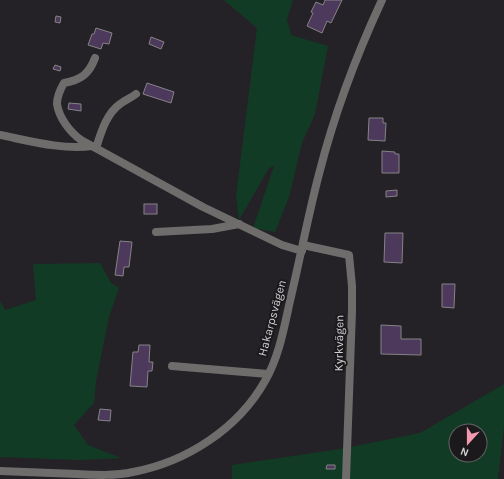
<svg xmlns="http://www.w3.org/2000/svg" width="504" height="479" font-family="Karla,sans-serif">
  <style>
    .green { fill: #123b25; fill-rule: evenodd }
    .building { fill: #4c395b; stroke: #858387 }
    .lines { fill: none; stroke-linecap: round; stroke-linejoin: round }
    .minor { stroke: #6f6c6c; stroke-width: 8 }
    .tertiary { stroke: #6f6c6c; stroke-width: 8 }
    .labels { text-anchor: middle; stroke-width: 4; stroke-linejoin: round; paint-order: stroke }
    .street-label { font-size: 12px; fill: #d3d1d4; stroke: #1b191c }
  </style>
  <rect width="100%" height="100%" fill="#242226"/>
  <g class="green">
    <polygon points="224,0 293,0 287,19 291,35 328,46 315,114 302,143 289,197 275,232 253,228 274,166 269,168 239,220 236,196 257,28"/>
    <polygon points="100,263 111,283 119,288 109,317 96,381 94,403 74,425 88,445 121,458 80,460 0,457 0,301 5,310 36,300 33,264"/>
    <path d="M 504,384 L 504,426 L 498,479 L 232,479 L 232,465 L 340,449 L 420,433 ZM 456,431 L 480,431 L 480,455 L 456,455 Z"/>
  </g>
  <g class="building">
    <polygon points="325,0 342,0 331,23 327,21 322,33 307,26 313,13 311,12 316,2 323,5"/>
    <polygon points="56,16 61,17 60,23 55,22"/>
    <polygon points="96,28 112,33 109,44 103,43 101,49 88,45 92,34 94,34"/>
    <polygon points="151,37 164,42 161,49 149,44"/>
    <polygon points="55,65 61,67 60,71 53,69"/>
    <polygon points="147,83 174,92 171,103 143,94"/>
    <polygon points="69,103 81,104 81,111 68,109"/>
    <polygon points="369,118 383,118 383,123 386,123 385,141 368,140"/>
    <polygon points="382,151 395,152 395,154 399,154 399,173 382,173"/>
    <polygon points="397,190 397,196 386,197 386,191"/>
    <rect x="144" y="204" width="13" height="10"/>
    <polygon points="385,233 403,233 402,263 384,262"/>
    <polygon points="120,241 132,242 129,267 124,267 123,276 115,275"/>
    <polygon points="442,284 455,284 454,308 442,307"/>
    <polygon points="381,325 401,326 401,339 421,339 421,355 381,354"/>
    <polygon points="139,345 150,345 149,362 153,362 152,371 148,371 147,387 130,386 133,352 138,352"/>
    <polygon points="100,409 111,410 110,421 98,420"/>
    <polygon points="327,465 335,465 335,469 326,469"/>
  </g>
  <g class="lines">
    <g class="minor">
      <path d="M 95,58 C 89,74 81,80 64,83 C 61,88 57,97 57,104 C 59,118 70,132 81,140 L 203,207 L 282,245 L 302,251"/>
      <path d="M 0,135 C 30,141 62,150 92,146"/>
      <path d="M 96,148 C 101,133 106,114 120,104 C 125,100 131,98 136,94"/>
      <polyline points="156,232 212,229 239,224"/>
      <polyline points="303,245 349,255 352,286 352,311 346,479"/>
      <polyline points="172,366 268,374"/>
    </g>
    <path class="tertiary" d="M 0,471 C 26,472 51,473 77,474 C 96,475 115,476 133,472 C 186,462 238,429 265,381 C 279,357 284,328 290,301 C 300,259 308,216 319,174 C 334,115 356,56 382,0"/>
  </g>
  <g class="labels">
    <g class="street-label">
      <text transform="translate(272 318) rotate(-75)" y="4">Hakarpsvägen</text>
      <text transform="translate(339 343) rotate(-89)" y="4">Kyrkvägen</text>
    </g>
  </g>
  <g transform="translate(468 443) rotate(201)"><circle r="19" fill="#1b191c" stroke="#656366"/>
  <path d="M0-3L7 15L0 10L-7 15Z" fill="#f29aae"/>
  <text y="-6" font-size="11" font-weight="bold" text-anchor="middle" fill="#d3d1d4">N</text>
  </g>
</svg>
